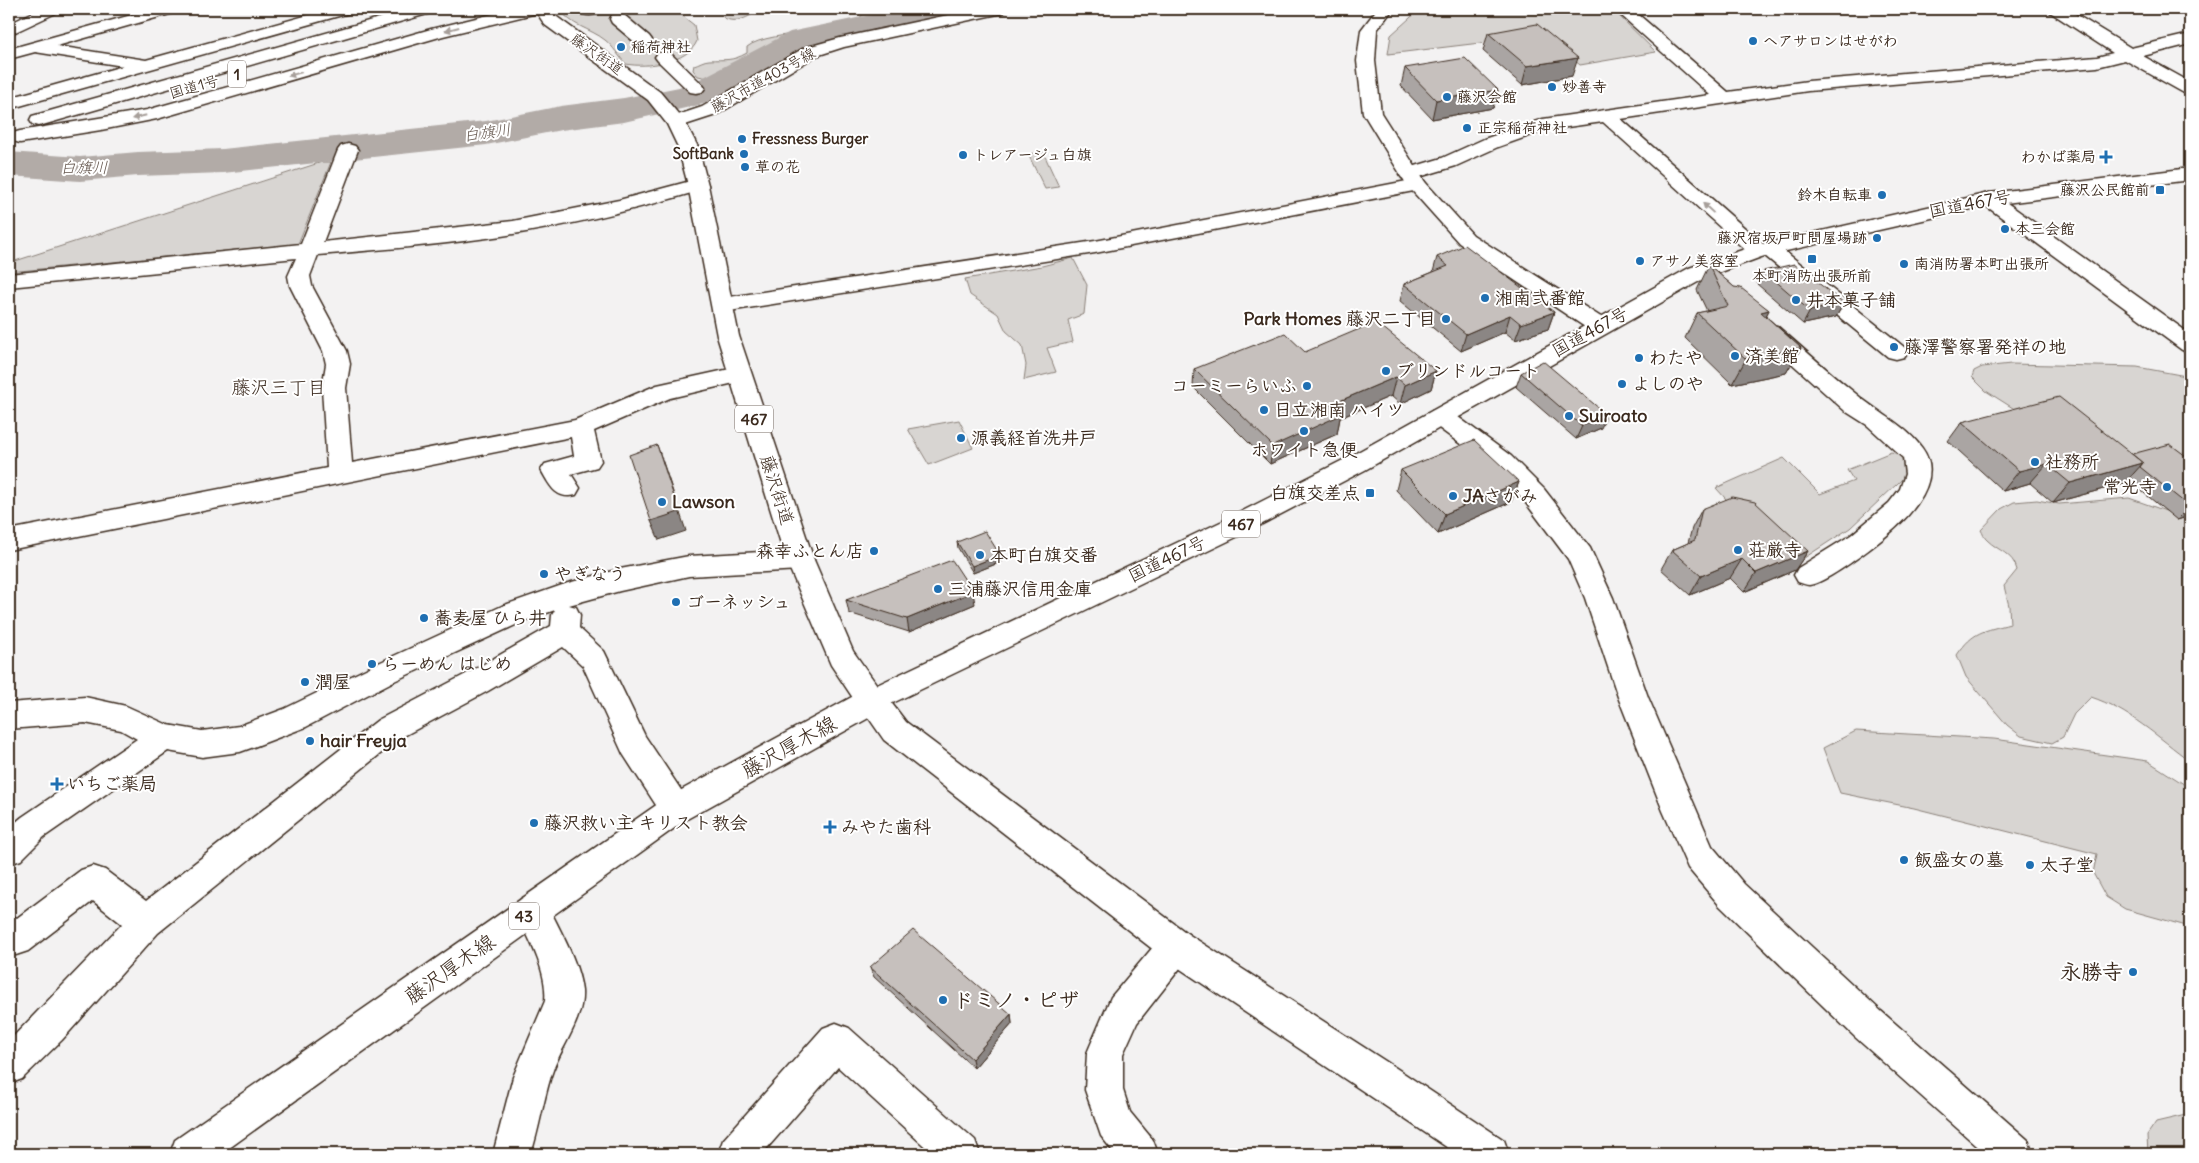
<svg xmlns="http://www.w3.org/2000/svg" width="2199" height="1163" font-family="Delius,'Klee One',sans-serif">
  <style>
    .green { fill: #d8d5d2; stroke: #8a8078 }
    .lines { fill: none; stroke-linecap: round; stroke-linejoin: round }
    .river { fill: #b2aba7; fill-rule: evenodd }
    .street-casing { stroke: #3b2a1e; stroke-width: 3 }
    .secondary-casing { stroke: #3b2a1e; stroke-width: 3 }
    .primary-casing { stroke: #3b2a1e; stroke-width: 3 }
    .highway-casing { stroke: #3b2a1e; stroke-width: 3 }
    .street { fill: #fff; fill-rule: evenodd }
    .secondary { fill: #fff; fill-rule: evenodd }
    .primary { fill: #fff; fill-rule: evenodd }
    .highway { fill: #fff; fill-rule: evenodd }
    .wall { fill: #aaa5a3; stroke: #3b2a1e }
    .shaded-wall { fill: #8b8684; stroke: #3b2a1e }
    .building { fill: #c6c0bd; stroke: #3b2a1e }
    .oneway { fill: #a79f9a }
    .poi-dot { fill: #1f6fb2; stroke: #fff; stroke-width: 2 }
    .labels { text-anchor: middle; stroke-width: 4; stroke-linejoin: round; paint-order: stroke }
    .far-poi-label { font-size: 15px; font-weight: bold; fill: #3b2a1e; stroke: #fff; text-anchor: start }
    .far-street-label { font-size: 15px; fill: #3b2a1e; stroke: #fff }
    .shield { fill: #fff; stroke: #766a62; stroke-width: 1 }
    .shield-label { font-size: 16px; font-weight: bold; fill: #3b2a1e }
    .far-water-label { font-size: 16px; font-style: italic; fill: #65574e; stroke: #fff }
    .street-label { font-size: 18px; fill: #3b2a1e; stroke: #fff }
    .poi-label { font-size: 18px; font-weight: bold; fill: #3b2a1e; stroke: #fff; text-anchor: start }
    .neighbourhood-label { font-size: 19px; fill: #3b2a1e; stroke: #fff }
    .near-street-label { font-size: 21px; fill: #3b2a1e; stroke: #fff }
    .near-poi-label { font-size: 21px; font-weight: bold; fill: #3b2a1e; stroke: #fff; text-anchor: end }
  </style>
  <rect width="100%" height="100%" fill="#f3f2f2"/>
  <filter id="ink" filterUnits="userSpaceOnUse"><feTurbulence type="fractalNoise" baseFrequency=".02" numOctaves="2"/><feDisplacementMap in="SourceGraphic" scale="10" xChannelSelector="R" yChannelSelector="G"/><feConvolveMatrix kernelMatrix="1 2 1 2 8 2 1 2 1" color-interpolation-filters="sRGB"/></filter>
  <g filter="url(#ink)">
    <g class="green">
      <path d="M 560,9 L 679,9 L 685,18 L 694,25 L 697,41 C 688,63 646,68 626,64 C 619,57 613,46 605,40 C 590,28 570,26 560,9 Z"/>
      <path d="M 734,9 L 754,9 L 756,11 C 748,19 732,24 723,17 L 723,13 Z"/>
      <path d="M 866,9 L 925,9 L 896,13 L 791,41 L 761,54 L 722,77 L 713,79 L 698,76 L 693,70 L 694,65 C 698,64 704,60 709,60 C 725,59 731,62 747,53 L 747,47 C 770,28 858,37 866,9 Z"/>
      <polygon points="1420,9 1612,9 1656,52 1580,65 1548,37 1522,38 1388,54 1391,35"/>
      <polygon points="1043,152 1059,187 1045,189 1028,154"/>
      <polygon points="322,162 331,162 298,244 9,272 9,263"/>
      <polygon points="1073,258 1087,285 1084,314 1068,320 1073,342 1047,348 1056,372 1024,380 1026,365 1022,345 1006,331 998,314 970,295 965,279 1042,266"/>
      <polygon points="2011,364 2137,367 2186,376 2190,379 2190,475 2126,460 2035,422 1986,391 1972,377 1974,371 1982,367"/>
      <polygon points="959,420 973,448 929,465 908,429"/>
      <polygon points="1891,452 1908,456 1912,470 1850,528 1798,562 1745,520 1716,488 1784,458 1820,494 1854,481 1847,470"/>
      <path d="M 2129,498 L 2166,511 L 2190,512 L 2190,761 C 2159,738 2128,709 2091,697 L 2074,714 L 2063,737 L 2052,743 L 2021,736 L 2007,725 L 1966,677 L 1957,655 C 1973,631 1984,631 2010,624 L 2009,606 L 2004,586 L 2017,570 C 2013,553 1998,551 1987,540 C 1984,538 1983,533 1981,530 L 2001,509 L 2014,502 L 2037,500 L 2059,504 Z"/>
      <polygon points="1856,731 1994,739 2148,761 2190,788 2190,927 2125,909 2106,897 2093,873 2097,854 1914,808 1840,793 1823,748"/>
      <polygon points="2190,1114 2190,1154 2148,1154 2147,1135 2156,1122"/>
    </g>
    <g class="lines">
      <polygon class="river" points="900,9 965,9 960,16 814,48 728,94 703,104 624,122 561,130 486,145 223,173 138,176 80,181 9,176 9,152 80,157 138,152 223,149 486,121 561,106 624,98 679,87 702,78 790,32"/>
      <defs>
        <g id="street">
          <polygon points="40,9 60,9 58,12 9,35 9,24"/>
          <polygon points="153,9 179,9 177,12 57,46 146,60 330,9 355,9 353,12 9,109 9,98 123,66 35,52 9,59 9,49"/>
          <path d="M 582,9 L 603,9 C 599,15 590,16 583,14 L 581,11 Z"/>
          <polygon points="1614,9 1632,9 1728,92 1808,81 2097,57 2113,53 2050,12 2048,9 2067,9 2131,48 2190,34 2190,44 2143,56 2190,82 2190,94 2184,93 2125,60 2097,67 1808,91 1621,119 1763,244 1770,243 1777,245 1904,347 1908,352 1904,357 1896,359 1888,357 1765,256 1758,257 1751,255 1603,122 1546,130 1498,147 1456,166 1409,180 1402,178 1399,174 1402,170 1442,158 1484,139 1543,119 1710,95"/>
          <polygon points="618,14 624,15 649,36 652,40 649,44 637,44 612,23 610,19 612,15"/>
          <polygon points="664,52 670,53 702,84 705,88 702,92 696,93 690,92 658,61 655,57 658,53"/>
          <path d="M 348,144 L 355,146 L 358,150 L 323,242 L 513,221 L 619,200 L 698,179 L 705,181 L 708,185 L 705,189 C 634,210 561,228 487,238 C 431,246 374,250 318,255 L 310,276 L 312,286 L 347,351 L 350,364 L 346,388 L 352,463 L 575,420 L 657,385 L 739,367 L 747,370 L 751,375 L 747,380 L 670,398 L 594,431 L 601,461 L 597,467 L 571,474 L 580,488 L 576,495 C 556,500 550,486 541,470 L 545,464 L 574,456 L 571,437 L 9,550 L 9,530 L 327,468 L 322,388 L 326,364 L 323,351 L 290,286 L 288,276 L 296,258 L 9,287 L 9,274 L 301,244 L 338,150 L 341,146 Z"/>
          <polygon points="1417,179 1424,181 1427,185 1424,189 1095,253 723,312 715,310 712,305 715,300 723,298 1095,241"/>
          <polygon points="1989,193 1996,195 2190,334 2190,352 2182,350 1982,203 1979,199 1982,195"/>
          <path d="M 1769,324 L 1777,326 C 1805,350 1832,375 1861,398 C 1880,413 1907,427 1922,448 C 1949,485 1898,528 1871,548 C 1859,557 1823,584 1809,585 C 1806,585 1802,583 1798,582 L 1794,575 L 1798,568 L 1851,535 L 1889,503 L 1900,489 L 1905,474 L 1903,458 L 1867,425 L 1845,411 L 1761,336 L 1758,331 L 1761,326 Z"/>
          <polygon points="1441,409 1450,411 1511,456 1544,489 1590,548 1613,598 1648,697 1712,846 1744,884 1881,1011 2028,1140 2033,1154 1986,1154 1855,1037 1720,906 1688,868 1663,811 1618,697 1585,598 1568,559 1526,503 1493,468 1432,423 1429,417 1432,411"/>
          <polygon points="800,550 810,553 814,560 810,567 800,570 689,576 620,591 569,605 576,607 580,615 579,628 604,651 645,736 687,799 692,809 687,819 676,823 665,819 623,754 583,666 563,647 488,691 400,738 158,933 62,1040 22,1079 9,1084 9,1041 122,924 93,901 28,951 16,955 9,953 9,915 17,918 81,870 93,866 105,870 146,901 378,720 468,673 551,626 552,615 555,610 522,622 392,682 306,727 251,748 240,752 202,757 168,751 44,837 21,860 9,864 9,828 22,817 137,739 121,730 85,723 9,729 9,703 85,697 126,706 168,725 202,731 239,726 284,709 372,666 502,606 568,583 620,569 689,556"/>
          <path d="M 533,894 L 545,899 C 557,926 579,961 582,991 C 584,1021 559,1049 551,1076 C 543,1102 539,1129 531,1154 L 493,1154 L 513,1077 L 545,1001 C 548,970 528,939 516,910 L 521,899 Z"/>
          <polygon points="1176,929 1188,934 1193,946 1188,958 1137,1023 1123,1054 1123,1090 1130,1112 1153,1140 1158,1154 1115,1154 1101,1136 1085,1090 1087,1053 1111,997 1164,934"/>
          <polygon points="836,1023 849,1028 975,1140 980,1154 933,1154 838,1067 762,1154 718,1154 723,1140 823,1028"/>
        </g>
        <g id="secondary">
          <polygon points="976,9 1006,9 1004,12 998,14 844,47 816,56 716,115 676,128 669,126 667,122 669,118 702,107 804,48 840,38"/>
          <polygon points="1377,9 1393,9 1377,30 1375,61 1381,113 1425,182 1473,235 1607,321 1610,326 1607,331 1599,333 1591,331 1459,243 1407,185 1363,113 1357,61 1361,30"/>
          <polygon points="872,689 883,692 906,722 1188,934 1396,1068 1504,1140 1509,1154 1457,1154 1164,958 884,740 857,701 861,692"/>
        </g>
        <polygon id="primary" points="872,689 883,692 887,701 883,710 687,819 221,1154 170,1154 175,1140 665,799 861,692"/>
        <g id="highway">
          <polygon points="411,9 436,9 434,12 46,124 39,126 32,124 30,120 32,116"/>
          <polygon points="513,9 550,9 557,17 660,92 685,122 698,147 708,185 739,336 814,560 853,651 877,685 1229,518 1347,458 1689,268 1751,247 1989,193 2190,168 2190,180 1989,205 1764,256 1705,278 1365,470 1247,532 872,713 861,710 831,665 786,560 717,336 688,185 678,147 667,124 648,100 545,25 537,13 443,36 157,119 101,130 20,143 13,141 11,137 13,133 20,131 147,110 431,29"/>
        </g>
      </defs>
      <use href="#street" class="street-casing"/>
      <use href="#secondary" class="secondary-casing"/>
      <use href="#primary" class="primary-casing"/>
      <use href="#highway" class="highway-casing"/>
      <use href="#street" class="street"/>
      <use href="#secondary" class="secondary"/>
      <use href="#primary" class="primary"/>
      <use href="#highway" class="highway"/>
    </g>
    <g class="wall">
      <polygon points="1488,33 1572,76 1522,85 1483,51"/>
      <polygon points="1405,68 1498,90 1493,108 1432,119 1401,86"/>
      <polygon points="1437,257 1554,312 1548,329 1515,340 1505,332 1461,351 1400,301 1404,284 1433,272"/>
      <polygon points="1709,265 1734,287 1769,310 1766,316 1801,348 1786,373 1732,384 1685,338 1697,313 1707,311 1697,290"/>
      <polygon points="1764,271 1844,303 1836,317 1803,324 1757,284"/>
      <polygon points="1305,352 1436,371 1431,389 1400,404 1391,396 1340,418 1337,434 1270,464 1193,387 1194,369"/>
      <polygon points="1521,373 1601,428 1576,439 1516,387"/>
      <polygon points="1962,422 2132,454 2190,459 2190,516 2177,520 2128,480 2125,483 2053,503 2030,483 2003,491 1948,441"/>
      <polygon points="1401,470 1519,482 1511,502 1438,534 1396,490"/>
      <polygon points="1702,509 1808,551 1795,570 1744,592 1730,578 1690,595 1661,569 1672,550 1688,543 1692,528"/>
      <polygon points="957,542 1000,555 1001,562 973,573 958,548"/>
      <polygon points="846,600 975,604 909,632 849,613"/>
      <polygon points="870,967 1011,1014 1012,1024 974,1068 874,977"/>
    </g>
    <g class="shaded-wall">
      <polygon points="1578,58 1572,76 1522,85 1527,66"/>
      <polygon points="1498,90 1493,108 1432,119 1436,100"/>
      <polygon points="1844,303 1836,317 1803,324 1810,311"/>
      <polygon points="1769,310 1756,335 1761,312"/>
      <polygon points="1554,312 1548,329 1515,340 1521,324"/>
      <polygon points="1510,315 1505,332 1461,351 1466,334"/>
      <polygon points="1801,348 1786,373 1732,384 1746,359"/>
      <polygon points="1436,371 1431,389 1400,404 1405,385"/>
      <polygon points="1396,377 1391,396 1340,418 1337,434 1270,464 1273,446 1330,405"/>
      <polygon points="1607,415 1601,428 1576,439 1582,426"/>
      <polygon points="657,445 664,465 686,531 659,540 651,521"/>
      <polygon points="2143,463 2125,483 2053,503 2070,483"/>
      <polygon points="2047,464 2030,483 2003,491 2019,471"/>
      <polygon points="1519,482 1511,502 1438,534 1445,514"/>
      <polygon points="2190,507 2190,516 2177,520"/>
      <polygon points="1808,551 1795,570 1744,592 1756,573"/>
      <polygon points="1000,555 1001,562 973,573 972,566"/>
      <polygon points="1742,559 1730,578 1690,595 1701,576"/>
      <polygon points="973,592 975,604 909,632 907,619"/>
      <polygon points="1011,1014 1012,1024 974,1068 972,1059"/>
    </g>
    <g class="building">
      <polygon points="1537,24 1578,58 1527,66 1488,33"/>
      <polygon points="1465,58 1498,90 1436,100 1405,68"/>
      <polygon points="1465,245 1554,312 1521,324 1510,315 1466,334 1404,284 1448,266 1437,257"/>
      <polygon points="1794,264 1844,303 1810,311 1764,271"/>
      <polygon points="1709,265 1734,287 1741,288 1769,310 1761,312 1801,348 1746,359 1697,313 1728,306"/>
      <polygon points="1376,322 1436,371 1405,385 1396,377 1330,405 1341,415 1273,446 1194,369 1285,333 1305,352"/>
      <polygon points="1543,361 1607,415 1582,426 1521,373"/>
      <polygon points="2059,397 2143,463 2070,483 2047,464 2019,471 1962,422"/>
      <polygon points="1474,440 1519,482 1445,514 1401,470"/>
      <polygon points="2170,444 2190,459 2190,507 2140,467 2143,463 2132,454"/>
      <polygon points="657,445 679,512 651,521 629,455"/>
      <polygon points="1732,497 1755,502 1808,551 1756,573 1742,559 1701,576 1672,550 1695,540 1702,509"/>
      <polygon points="985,531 1000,555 972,566 957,542"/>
      <polygon points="952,560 973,592 907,619 846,600"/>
      <polygon points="913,930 1011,1014 972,1059 870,967"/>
    </g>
    <defs><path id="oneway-solid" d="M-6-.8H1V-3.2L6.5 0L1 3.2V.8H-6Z" transform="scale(1.25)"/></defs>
    <g class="oneway">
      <use href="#oneway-solid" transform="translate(452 29) rotate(165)"/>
      <use href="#oneway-solid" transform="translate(295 74) rotate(164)"/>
      <use href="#oneway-solid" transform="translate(139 117) rotate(167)"/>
      <use href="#oneway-solid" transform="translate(1708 208) rotate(-137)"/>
    </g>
  </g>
  <g class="poi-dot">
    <circle cx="1753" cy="41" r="5"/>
    <circle cx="621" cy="47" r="5"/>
    <circle cx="1552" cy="87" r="5"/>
    <circle cx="1447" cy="97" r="5"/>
    <circle cx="1467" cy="128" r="5"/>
    <circle cx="742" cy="139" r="5"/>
    <circle cx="744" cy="154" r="5"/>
    <circle cx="963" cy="155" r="5"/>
    <path d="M2103.5 149.5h5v5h5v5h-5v5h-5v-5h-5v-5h5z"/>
    <circle cx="745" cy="167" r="5"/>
    <rect x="2155" y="185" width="10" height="10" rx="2.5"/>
    <circle cx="1882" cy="195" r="5"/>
    <circle cx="2005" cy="229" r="5"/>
    <circle cx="1877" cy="238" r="5"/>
    <rect x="1807" y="254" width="10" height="10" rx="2.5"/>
    <circle cx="1640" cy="261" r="5"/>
    <circle cx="1904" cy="264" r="5"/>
    <circle cx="1485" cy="298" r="5"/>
    <circle cx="1796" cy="300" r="5"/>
    <circle cx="1446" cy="319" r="5"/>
    <circle cx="1894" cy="347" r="5"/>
    <circle cx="1735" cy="356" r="5"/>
    <circle cx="1639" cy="358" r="5"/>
    <circle cx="1386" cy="371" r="5"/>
    <circle cx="1622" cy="384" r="5"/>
    <circle cx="1307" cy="386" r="5"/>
    <circle cx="1264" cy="410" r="5"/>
    <circle cx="1569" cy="416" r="5"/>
    <circle cx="1304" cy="431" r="5"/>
    <circle cx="961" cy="438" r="5"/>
    <circle cx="2035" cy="462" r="5"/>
    <circle cx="2167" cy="487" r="5"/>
    <rect x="1365" y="488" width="10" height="10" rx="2.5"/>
    <circle cx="1453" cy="496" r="5"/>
    <circle cx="662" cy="502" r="5"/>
    <circle cx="1738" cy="550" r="5"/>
    <circle cx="874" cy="551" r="5"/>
    <circle cx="980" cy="555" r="5"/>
    <circle cx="544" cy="574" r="5"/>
    <circle cx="938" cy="589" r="5"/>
    <circle cx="676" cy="602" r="5"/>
    <circle cx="424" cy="618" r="5"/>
    <circle cx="372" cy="664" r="5"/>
    <circle cx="305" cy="682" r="5"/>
    <circle cx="310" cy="741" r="5"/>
    <path d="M54.5 776.5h5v5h5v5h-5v5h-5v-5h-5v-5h5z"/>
    <circle cx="534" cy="823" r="5"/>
    <path d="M827.5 819.5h5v5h5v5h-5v5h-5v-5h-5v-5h5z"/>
    <circle cx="1904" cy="860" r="5"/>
    <circle cx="2030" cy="865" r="5"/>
    <circle cx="2133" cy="972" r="5"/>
    <circle cx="943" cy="1000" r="5"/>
  </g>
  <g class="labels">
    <g class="far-poi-label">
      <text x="1763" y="46">ヘアサロンはせがわ</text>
      <text x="631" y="52">稲荷神社</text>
      <text x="1562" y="92">妙善寺</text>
      <text x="1457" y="102">藤沢会館</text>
      <text x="1477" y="133">正宗稲荷神社</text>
      <text x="752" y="144">Fressness Burger</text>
      <text x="734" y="159" text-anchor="end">SoftBank</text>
      <text x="973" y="160">トレアージュ白旗</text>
      <text x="2096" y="162" text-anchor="end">わかば薬局</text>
      <text x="755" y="172">草の花</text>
      <text x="2150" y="195" text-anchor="end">藤沢公民館前</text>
      <text x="1872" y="200" text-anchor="end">鈴木自転車</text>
      <text x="2015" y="234">本三会館</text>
      <text x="1867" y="243" text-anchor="end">藤沢宿坂戸町問屋場跡</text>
      <text x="1650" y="266">アサノ美容室</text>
      <text x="1914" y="269">南消防署本町出張所</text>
      <text x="1812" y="281" text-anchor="middle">本町消防出張所前</text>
    </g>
    <g class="far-street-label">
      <text transform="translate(597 54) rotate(35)" y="5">藤沢街道</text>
      <text transform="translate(763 80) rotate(-29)" y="5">藤沢市道403号線</text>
      <text transform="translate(194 87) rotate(-16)" y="5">国道1号</text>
    </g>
    <g class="shield">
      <rect x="228" y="60.5" width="18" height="27" rx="4"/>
      <rect x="735" y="405.5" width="38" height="27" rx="4"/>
      <rect x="1222" y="510.5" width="38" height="27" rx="4"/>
      <rect x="509" y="902.5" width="30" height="27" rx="4"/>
    </g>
    <g class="shield-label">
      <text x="237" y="80">1</text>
      <text x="754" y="425">467</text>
      <text x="1241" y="530">467</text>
      <text x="524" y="922">43</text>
    </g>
    <g class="far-water-label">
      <text transform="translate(487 132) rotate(-8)" y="6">白旗川</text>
      <text x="84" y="173">白旗川</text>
    </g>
    <g class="street-label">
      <text transform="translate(1970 204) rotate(-11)" y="6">国道467号</text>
      <text transform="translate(1590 332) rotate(-29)" y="6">国道467号</text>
      <text transform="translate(777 490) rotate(72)" y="6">藤沢街道</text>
      <text transform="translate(1167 559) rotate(-26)" y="6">国道467号</text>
    </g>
    <g class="poi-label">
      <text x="1495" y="304">湘南弐番館</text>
      <text x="1806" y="306">井本菓子舗</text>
      <text x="1436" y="325" text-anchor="end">Park Homes 藤沢二丁目</text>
      <text x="1904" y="353">藤澤警察署発祥の地</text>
      <text x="1745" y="362">済美館</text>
      <text x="1649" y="364">わたや</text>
      <text x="1396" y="377">ブリンドルコート</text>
      <text x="1632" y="390">よしのや</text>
      <text x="1297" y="392" text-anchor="end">コーミーらいふ</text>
      <text x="1274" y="416">日立湘南 ハイツ</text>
      <text x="1579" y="422">Suiroato</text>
      <text x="971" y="444">源義経首洗井戸</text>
      <text x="1304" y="456" text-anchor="middle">ホワイト急便</text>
      <text x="2045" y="468">社務所</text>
      <text x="2157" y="493" text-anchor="end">常光寺</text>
      <text x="1360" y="499" text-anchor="end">白旗交差点</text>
      <text x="1463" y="502">JAさがみ</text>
      <text x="672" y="508">Lawson</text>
      <text x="1748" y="556">荘厳寺</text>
      <text x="864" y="557" text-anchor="end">森幸ふとん店</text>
      <text x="990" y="561">本町白旗交番</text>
      <text x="554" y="580">やぎなう</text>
      <text x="948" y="595">三浦藤沢信用金庫</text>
      <text x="686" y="608">ゴーネッシュ</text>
      <text x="434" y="624">蕎麦屋 ひら井</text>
      <text x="382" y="670">らーめん はじめ</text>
      <text x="315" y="688">潤屋</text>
      <text x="320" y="747">hair Freyja</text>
      <text x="67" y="790">いちご薬局</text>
      <text x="544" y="829">藤沢救い主 キリスト教会</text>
      <text x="841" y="833">みやた歯科</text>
      <text x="1914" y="866">飯盛女の墓</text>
      <text x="2040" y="871">太子堂</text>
    </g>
    <g class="neighbourhood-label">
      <text x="279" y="394">藤沢三丁目</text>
    </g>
    <g class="near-street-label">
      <text transform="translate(789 747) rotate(-29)" y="7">藤沢厚木線</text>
      <text transform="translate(450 969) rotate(-35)" y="7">藤沢厚木線</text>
    </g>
    <g class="near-poi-label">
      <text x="2123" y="979">永勝寺</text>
      <text x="953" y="1007" text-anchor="start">ドミノ・ピザ</text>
    </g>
  </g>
  <rect width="2199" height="1163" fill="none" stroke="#fff" stroke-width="30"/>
  <rect x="15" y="15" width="2169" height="1133" fill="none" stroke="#3b2a1e" stroke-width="2" filter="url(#ink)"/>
</svg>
